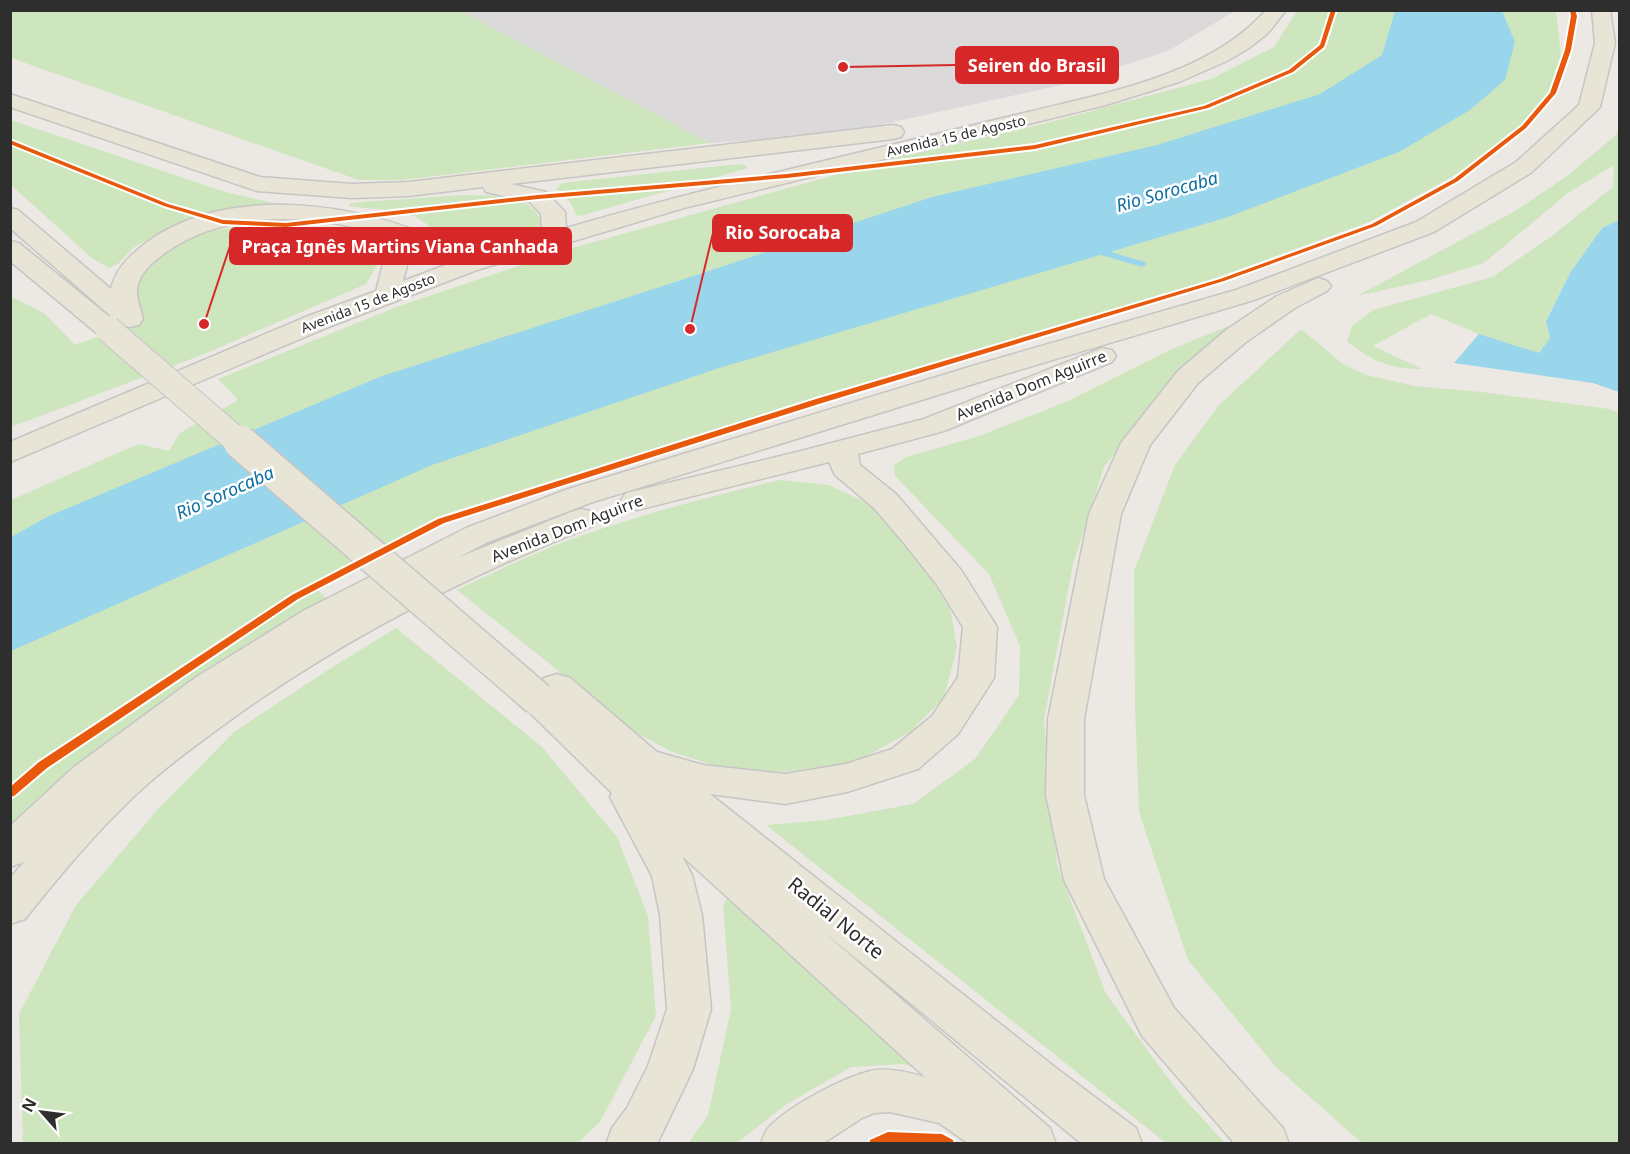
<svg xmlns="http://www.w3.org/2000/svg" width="1630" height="1154" font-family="'Noto Sans',sans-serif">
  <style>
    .industrial { fill: #dcd9db }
    .green { fill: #cee6be }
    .water { fill: #99d6ec }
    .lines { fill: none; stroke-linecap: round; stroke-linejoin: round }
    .stream { fill: #99d6ec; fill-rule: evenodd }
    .major-casing { stroke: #c6c5c4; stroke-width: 3 }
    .major { fill: #e8e4d6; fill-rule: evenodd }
    .major-bridge-far1-casing { stroke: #c6c5c4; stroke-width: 28; stroke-linecap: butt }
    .major-bridge-casing { stroke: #c6c5c4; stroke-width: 36; stroke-linecap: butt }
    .major-bridge-far1 { stroke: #e8e4d6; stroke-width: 26 }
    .major-bridge { stroke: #e8e4d6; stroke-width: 33 }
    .cycleway-casing { stroke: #fff; stroke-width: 4 }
    .cycleway { fill: #e8590c; fill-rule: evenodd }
    .labels { text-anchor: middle; stroke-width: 5; stroke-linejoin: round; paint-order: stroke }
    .far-street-label { font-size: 14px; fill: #2e2e2e; stroke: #fff }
    .street-label { font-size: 16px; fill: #2e2e2e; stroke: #fff }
    .water-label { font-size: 18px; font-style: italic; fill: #0d6fa3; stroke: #fff }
    .near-street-label { font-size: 20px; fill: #2e2e2e; stroke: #fff }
    .leader { fill: none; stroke: #d62828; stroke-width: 2 }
    .callout-dot { fill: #d62828; stroke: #fff; stroke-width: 2 }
    .callout { fill: #d62828; stroke: #d62828; stroke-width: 2 }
    .callout-label { font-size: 18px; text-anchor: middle; font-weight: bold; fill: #fff }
  </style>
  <rect width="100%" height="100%" fill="#ece8e4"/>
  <polygon class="industrial" points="461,11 1235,11 1168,51 1070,83 839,134 710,143"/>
  <g class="green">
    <polygon points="11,10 461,11 710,143 402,180 359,180 11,58"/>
    <polygon points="1297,11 1556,11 1562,66 1536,119 1450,178 1369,222 1211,280 832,393 442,515 285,598 41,760 11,786 11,500 138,444 169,451 180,433 238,400 218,379 399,306 572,248 900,157 1047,123 1211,79 1274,47"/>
    <polygon points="11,120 225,192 275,203 240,206 168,228 133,248 118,264 109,268 93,259 11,185"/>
    <path d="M 1619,128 L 1619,220 L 1602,228 L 1570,273 L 1546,320 L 1550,338 L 1539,354 L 1479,334 L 1431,314 L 1373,346 L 1422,369 C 1390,369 1371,361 1347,341 L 1352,326 L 1373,310 L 1492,277 L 1552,236 L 1613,187 L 1614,165 L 1568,193 L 1484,263 L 1429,280 L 1357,296 L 1515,211 L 1567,176 L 1616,135 Z"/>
    <polygon points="739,164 745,165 748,168 580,216 576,215 570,202 556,189 562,183"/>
    <path d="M 462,195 C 490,196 532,191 542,224 L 535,231 C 517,236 487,250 468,249 C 445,248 431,221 409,214 C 391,209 369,209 349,206 L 350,203 Z"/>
    <path d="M 274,222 L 363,234 L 387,248 L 366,284 L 202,355 L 11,427 L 10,296 L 44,313 L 75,345 L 145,319 L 130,297 C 133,289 136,278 141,271 C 170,232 230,227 274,222 Z"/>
    <polygon points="1255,315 1172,380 1104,467 1073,564 1044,720 1057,864 1106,994 1180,1094 1225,1143 1166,1143 766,825 826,820 913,804 975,759 1019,695 1020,646 989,574 895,476 894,465 906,457 979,436 1066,402 1172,349"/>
    <polygon points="1301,329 1343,364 1366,375 1415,386 1482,392 1609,409 1619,413 1619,1143 1362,1143 1276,1067 1188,960 1139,812 1135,706 1134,571 1175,465 1219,405"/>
    <path d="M 780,480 L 829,485 L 871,505 L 914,551 L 951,611 L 957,648 L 944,698 L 910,732 L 856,762 L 783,772 L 712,765 L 670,751 L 635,732 L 457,590 C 498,570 540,550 583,535 C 647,513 714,495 780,480 Z"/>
    <polygon points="318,590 332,604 11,836 11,801 52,766 299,600"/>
    <polygon points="396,628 542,747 617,837 648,916 656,1016 600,1122 577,1144 23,1143 19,1014 76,905 158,809 234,732 331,668"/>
    <polygon points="729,896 927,1074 904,1064 851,1067 787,1104 737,1143 688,1144 708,1115 731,1009 723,905"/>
  </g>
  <g class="water">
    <polygon points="1395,11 1502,11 1515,42 1505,80 1470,110 1399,152 1228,217 719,368 432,465 11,651 11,537 49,516 382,376 660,287 932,197 1157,145 1320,94 1382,55"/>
    <polygon points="1619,220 1619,392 1593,383 1454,363 1479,334 1539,353 1550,338 1546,321 1570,273 1602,228"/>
  </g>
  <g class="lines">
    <polygon class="stream" points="1091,246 1145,262 1147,264 1142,267 1088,251 1087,249"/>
    <defs>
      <g id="major">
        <path d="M 1266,10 L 1286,10 L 1268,33 L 1249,48 L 1227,61 L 1179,82 L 1106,105 L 684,208 L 477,270 L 326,328 L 10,462 L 10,442 L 308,316 L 376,291 L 390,238 C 320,213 227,208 165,253 C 153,262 140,272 137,288 C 136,298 141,309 143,319 L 139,325 L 130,327 L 121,325 L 10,228 L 10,208 L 18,210 L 111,289 C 115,268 133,252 150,240 C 237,179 385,206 471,256 L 542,235 L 541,214 L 530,202 L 486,192 L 483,187 L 409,196 L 352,198 L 257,191 L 10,107 L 10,94 L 260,177 L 352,184 L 409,182 L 893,125 L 901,127 L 904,132 L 901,137 L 893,139 L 511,184 L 546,192 L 565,212 L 566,228 C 669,198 773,173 878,148 C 928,136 978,124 1028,112 C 1107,93 1211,74 1266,10 ZM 412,246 L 448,264 L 403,281 Z"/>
        <path d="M 1592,10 L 1610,10 L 1615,43 L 1600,107 L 1596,111 L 1532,172 L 1434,232 L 1254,300 L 999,376 L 590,503 L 488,542 L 457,558 L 571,512 L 582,509 L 593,512 L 598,519 L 593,526 C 466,576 345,638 233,718 C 203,740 172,762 143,788 C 100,827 62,873 25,919 L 10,924 L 10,878 L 24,862 L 10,867 L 10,826 L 74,767 L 195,678 L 303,611 L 466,528 L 568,489 L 979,364 L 1236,290 L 1416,222 L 1516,162 L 1579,105 L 1595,43 Z"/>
        <polygon points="10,241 19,243 117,323 121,329 117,335 108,337 99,335 10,261"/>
        <polygon points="1318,278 1327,281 1331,286 1327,291 1295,308 1246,342 1198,383 1150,445 1121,514 1084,719 1084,795 1104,879 1174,1008 1283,1128 1289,1144 1235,1144 1142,1036 1064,880 1046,795 1048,719 1089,514 1121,443 1178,371 1226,330 1277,296"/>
        <path d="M 1102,348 L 1112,350 L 1116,356 L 1112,362 L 944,431 L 858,454 L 860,465 L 896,494 L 961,570 L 997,627 L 994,678 L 958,734 L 918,769 L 847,792 L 785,804 L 710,794 L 1056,1068 L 1136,1128 L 1142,1144 L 1082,1144 L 819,928 L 1050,1128 L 1056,1144 L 969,1144 L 939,1123 L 890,1112 L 874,1113 L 862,1118 L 822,1144 L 761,1144 C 763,1138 765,1131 769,1127 C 791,1105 840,1079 870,1071 C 887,1067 908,1072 925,1077 L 682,856 L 692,875 L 702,915 L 711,1009 L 693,1069 L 657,1144 L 606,1144 L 612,1128 L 627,1108 L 648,1066 L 667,1009 L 660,915 L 652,876 L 610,797 L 612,793 L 525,708 L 520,699 L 525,690 L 539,686 L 544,678 L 557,674 L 570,678 L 657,752 L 703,765 L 785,774 L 846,764 L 892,749 L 932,716 L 958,677 L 963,627 L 937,585 L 904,543 L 874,508 L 835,475 L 829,462 L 637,510 L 626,507 L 621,500 L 626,493 L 793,453 L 924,419 Z"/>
      </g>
    </defs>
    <use href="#major" class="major-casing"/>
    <use href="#major" class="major"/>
    <defs>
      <polyline id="major-bridge-far1" points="108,329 241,444"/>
      <polyline id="major-bridge" points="240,442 538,699"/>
    </defs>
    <use href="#major-bridge-far1" class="major-bridge-far1-casing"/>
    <use href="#major-bridge" class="major-bridge-casing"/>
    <use href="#major-bridge-far1" class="major-bridge-far1"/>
    <use href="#major-bridge" class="major-bridge"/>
    <defs>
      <g id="cycleway">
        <polygon points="1331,10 1336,10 1324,47 1293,72 1208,108 1035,149 787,178 538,199 286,227 223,224 164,206 10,144 10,140 168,204 223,220 286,223 538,195 787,174 1035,145 1204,106 1289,70 1320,45"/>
        <polygon points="1570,10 1575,10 1577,16 1571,50 1556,93 1526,128 1458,181 1376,226 1224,281 822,403 444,523 298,599 47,768 14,796 10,797 10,787 39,762 292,595 438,519 816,399 1220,279 1372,224 1454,179 1522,126 1550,93 1565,50 1571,16"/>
        <polygon points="888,1132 942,1134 953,1140 954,1144 869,1144 870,1140"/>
      </g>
    </defs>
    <use href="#cycleway" class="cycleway-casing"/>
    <use href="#cycleway" class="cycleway"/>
  </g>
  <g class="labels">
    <g class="far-street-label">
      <text transform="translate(956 136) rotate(-13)" y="5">Avenida 15 de Agosto</text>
      <text transform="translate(368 303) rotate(-21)" y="5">Avenida 15 de Agosto</text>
    </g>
    <g class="street-label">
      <text transform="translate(1031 385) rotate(-22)" y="6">Avenida Dom Aguirre</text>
      <text transform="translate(567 528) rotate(-21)" y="6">Avenida Dom Aguirre</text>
    </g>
    <g class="water-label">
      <text transform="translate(1167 192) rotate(-16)" y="6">Rio Sorocaba</text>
      <text transform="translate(225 493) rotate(-24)" y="6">Rio Sorocaba</text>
    </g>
    <g class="near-street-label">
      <text transform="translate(836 918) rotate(39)" y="7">Radial Norte</text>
    </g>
  </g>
  <path class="leader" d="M843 67L956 65M690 329L713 233M204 324L230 246"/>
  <g class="callout-dot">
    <circle cx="843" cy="67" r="6"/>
    <circle cx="690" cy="329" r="6"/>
    <circle cx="204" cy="324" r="6"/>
  </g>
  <g class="callout">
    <rect x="956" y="47" width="162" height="36" rx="6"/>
    <rect x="713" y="215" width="139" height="36" rx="6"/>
    <rect x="230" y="228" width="341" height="36" rx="6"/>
  </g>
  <g class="callout-label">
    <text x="1037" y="72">Seiren do Brasil</text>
    <text x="783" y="239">Rio Sorocaba</text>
    <text x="400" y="253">Praça Ignês Martins Viana Canhada</text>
  </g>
  <rect width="1630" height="1154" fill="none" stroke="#2e2e2e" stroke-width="24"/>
  <g transform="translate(42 1112) rotate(298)" stroke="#ffffff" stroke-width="4.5" paint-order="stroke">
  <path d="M0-4.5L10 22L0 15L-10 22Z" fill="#2e2e2e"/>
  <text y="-9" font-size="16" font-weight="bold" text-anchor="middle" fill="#2e2e2e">N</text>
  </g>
</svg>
